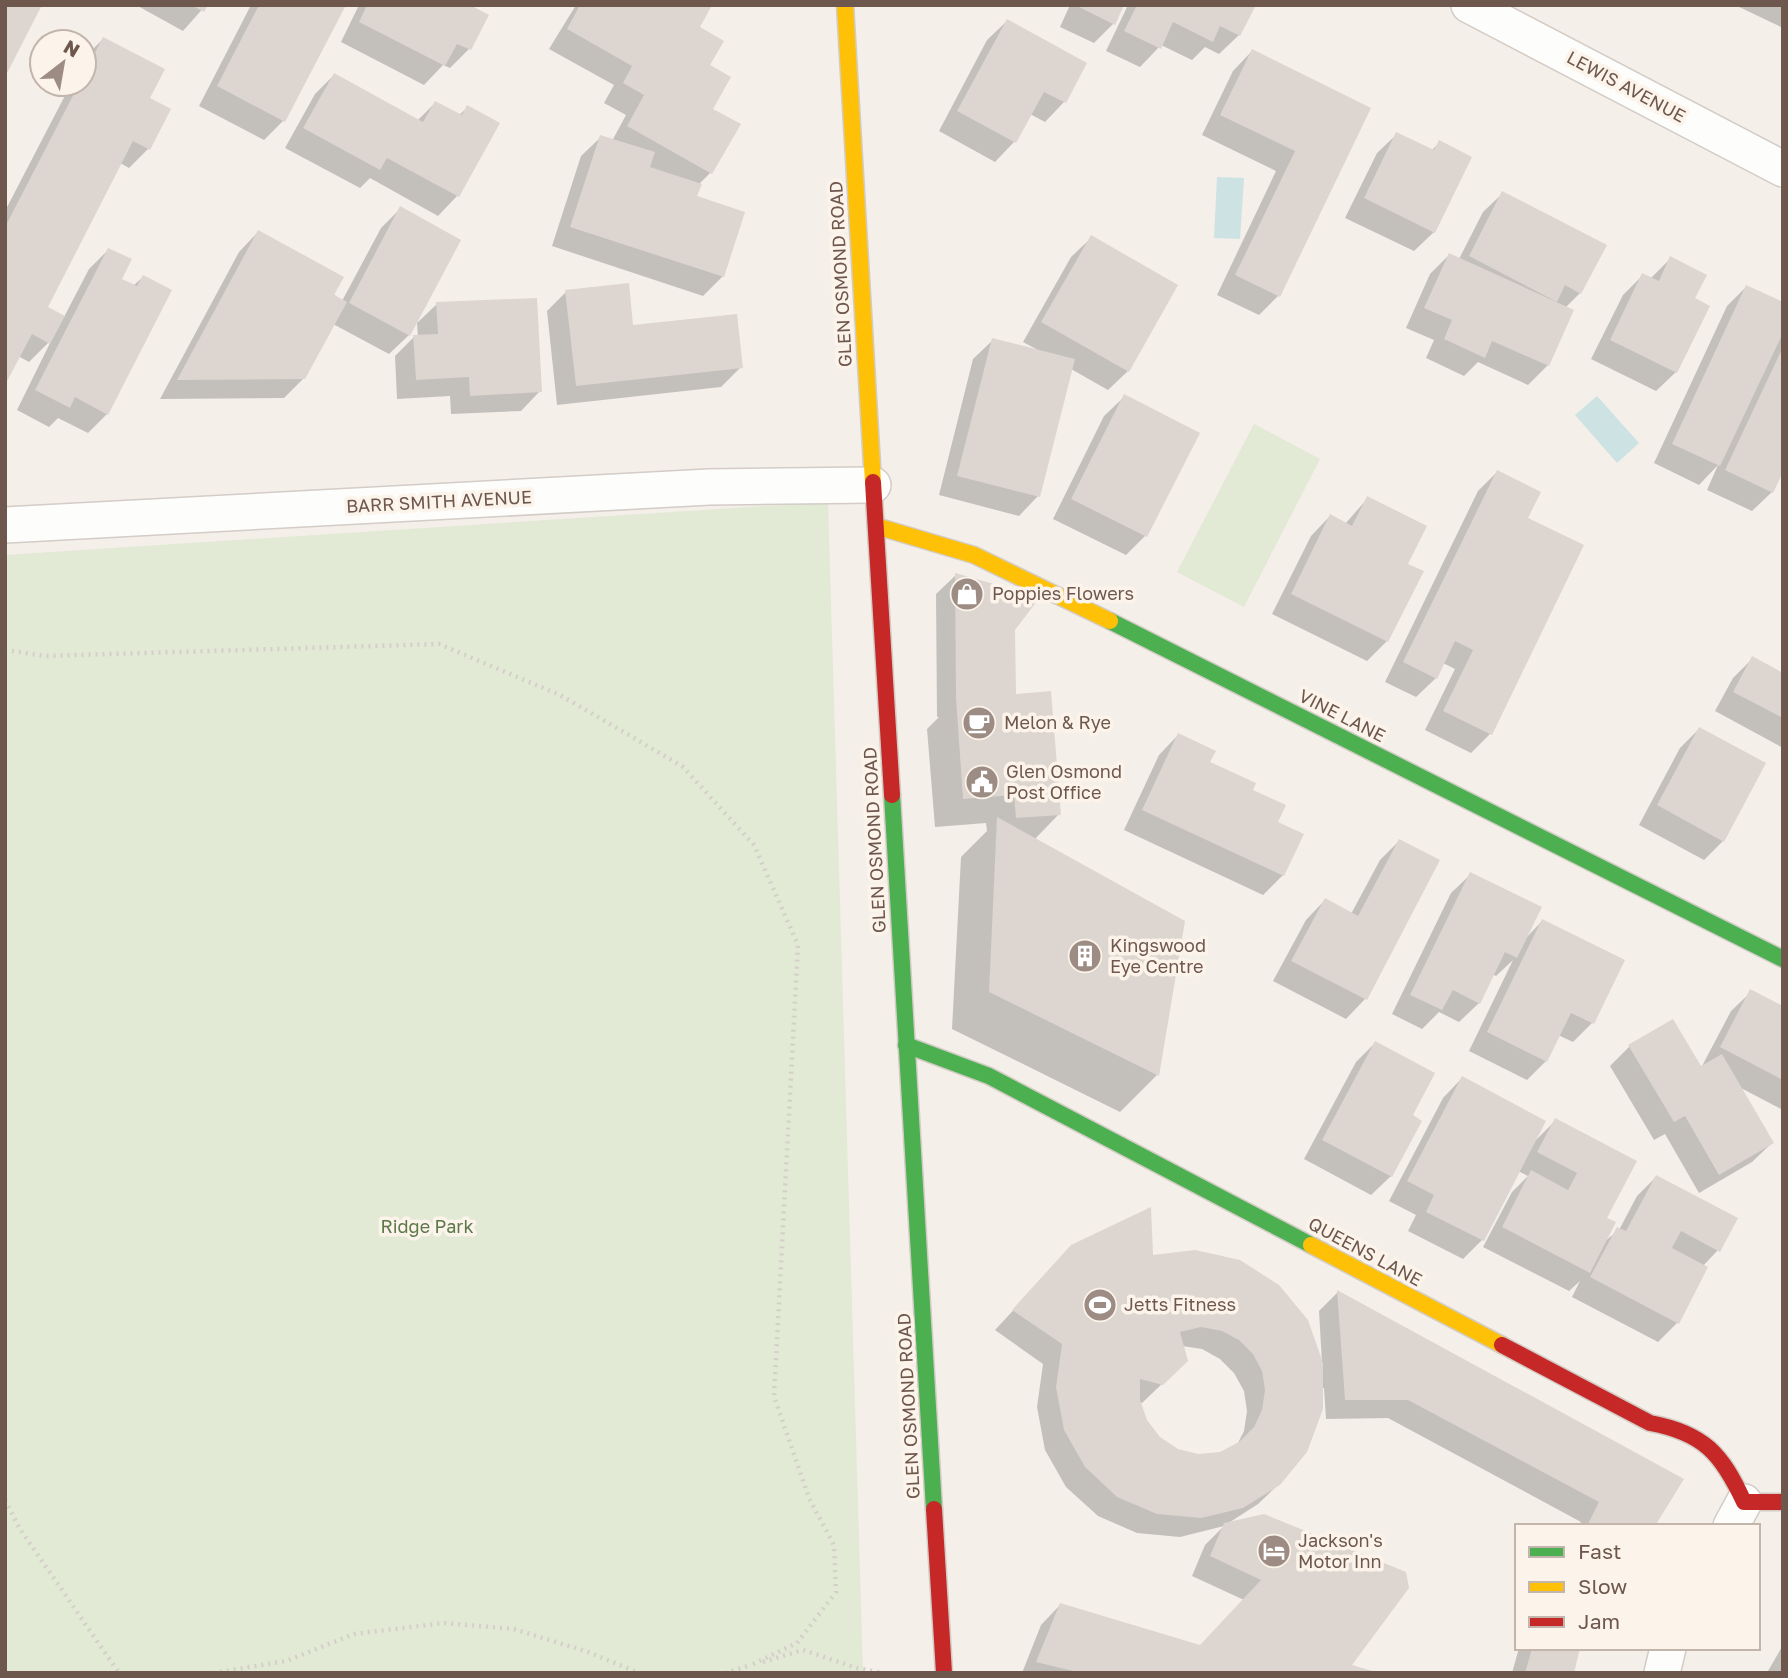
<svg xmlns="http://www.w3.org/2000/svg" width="1788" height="1678" font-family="'Golos Text',sans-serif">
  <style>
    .green { fill: #e2e9d5 }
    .water { fill: #cde2e3 }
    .shadow { fill: #0003; fill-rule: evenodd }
    .building { fill: #ddd5cf; fill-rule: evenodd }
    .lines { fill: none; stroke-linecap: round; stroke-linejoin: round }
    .street-casing { stroke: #d3ccc7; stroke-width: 38 }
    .fast-casing { stroke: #d3ccc6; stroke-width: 19 }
    .slow-casing { stroke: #d3ccc6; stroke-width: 19 }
    .jam-casing { stroke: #d3ccc6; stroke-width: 19 }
    .path { stroke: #d5cfca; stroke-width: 4.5; stroke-dasharray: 2 5; stroke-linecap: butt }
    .street { stroke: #fdfdfc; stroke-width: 35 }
    .fast { stroke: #4caf50; stroke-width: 16 }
    .slow { stroke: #ffc107; stroke-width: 16 }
    .jam { stroke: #c62828; stroke-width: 16 }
    .labels { text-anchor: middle; stroke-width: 7; stroke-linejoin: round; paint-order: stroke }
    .street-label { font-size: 18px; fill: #6e574d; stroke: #fcf4ea }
    .poi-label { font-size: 18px; fill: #6e574d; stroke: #fcf4ea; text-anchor: start }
    .park-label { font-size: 18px; fill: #5b784a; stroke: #fcf4ea }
  </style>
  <rect width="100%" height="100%" fill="#f4efe9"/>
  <g class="green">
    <polygon points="1254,424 1320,459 1244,607 1177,572"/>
    <polygon points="828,502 863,1673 5,1673 5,555"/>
  </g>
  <g class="water">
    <polygon points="1217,177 1244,178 1240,239 1214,238"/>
    <polygon points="1597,396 1639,443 1617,463 1575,415"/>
  </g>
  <g class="shadow">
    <polygon points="136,5 206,5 183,31"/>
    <polygon points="251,5 344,5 284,120 264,140 199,106"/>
    <polygon points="359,5 466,5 469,49 450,68 443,65 424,85 341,42"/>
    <polygon points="576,5 710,5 697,28 707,66 710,173 700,183 695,197 723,276 703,296 552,246 581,156 601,137 612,141 626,115 604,103 614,85 549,49"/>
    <polygon points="1070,5 1122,5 1113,24 1094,43 1060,27"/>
    <polygon points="1128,5 1254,5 1239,35 1219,54 1205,47 1192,60 1161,45 1140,67 1106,51"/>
    <polygon points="1735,5 1783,5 1783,28"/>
    <polygon points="1007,21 1085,63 1064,102 1045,122 1030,114 1014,142 995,162 939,131 987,40"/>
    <polygon points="103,39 148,99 148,149 129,168 120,163 46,308 64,317 89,269 108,250 120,280 133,286 143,277 107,414 88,433 58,418 49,427 17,410 52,339 29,362 18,356 5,381 5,211 71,84 84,84 84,58"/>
    <polygon points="1252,51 1369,108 1278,296 1259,315 1217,295 1276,171 1202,135 1233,71"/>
    <polygon points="334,75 417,121 435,103 459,115 467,108 497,124 457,196 438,216 370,178 360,188 285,148 315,94"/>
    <polygon points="1397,134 1432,150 1439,143 1434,232 1414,251 1345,218 1377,153"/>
    <polygon points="1503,193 1580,293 1565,308 1548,365 1528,385 1478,362 1464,376 1426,358 1434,340 1406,328 1430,274 1449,255 1459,259 1483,212"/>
    <polygon points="400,209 409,335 389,354 333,324 304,378 284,398 160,399 239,252 258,232 342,301 381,228"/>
    <polygon points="1091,238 1128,371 1108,390 1071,369 1038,496 1019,516 939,495 973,359 993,340 1038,350 1023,342 1071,257"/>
    <polygon points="1671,258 1692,299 1676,372 1656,391 1591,359 1623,295 1643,275 1651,278"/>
    <polygon points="1746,287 1783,331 1783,468 1772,492 1752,511 1707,490 1718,465 1699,485 1654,463 1727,306"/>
    <polygon points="566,292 632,327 741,367 721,387 557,405 547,311"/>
    <polygon points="437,304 540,391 521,411 451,414 450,396 397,399 395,356 414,337 418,337 417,323"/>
    <polygon points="1124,397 1145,536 1126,555 1053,519 1104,416"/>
    <polygon points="1497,472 1526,519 1490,734 1471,753 1425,730 1455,669 1443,663 1436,678 1416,697 1385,682 1478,491"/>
    <polygon points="1367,499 1406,565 1387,641 1367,661 1272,614 1311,536 1330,516 1345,524"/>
    <polygon points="956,575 1013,629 1014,696 1059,814 1034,840 1183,922 1157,1075 1120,1112 952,1029 961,857 987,831 986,823 935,827 927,729 939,717 937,717 936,594"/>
    <polygon points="1753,658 1783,674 1783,748 1715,711 1733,678"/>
    <polygon points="1699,729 1723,841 1704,860 1639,825 1680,748"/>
    <polygon points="1178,735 1208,763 1251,791 1276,823 1283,875 1263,895 1124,830 1159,755"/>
    <polygon points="1399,841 1437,861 1365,999 1346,1019 1273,981 1306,920 1325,900 1351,914 1380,860"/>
    <polygon points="1471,874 1526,938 1542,921 1592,1023 1573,1042 1558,1035 1546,1061 1527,1080 1469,1051 1513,960 1496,976 1492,974 1479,1003 1459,1022 1439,1012 1422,1029 1392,1014 1451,893"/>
    <polygon points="1751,992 1783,1008 1783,1110 1739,1087 1772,1143 1752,1162 1699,1193 1665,1134 1654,1140 1610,1066 1630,1046 1701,1068 1731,1011"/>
    <polygon points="1375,1043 1411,1116 1391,1176 1371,1195 1304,1159 1356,1062"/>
    <polygon points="1462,1078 1535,1141 1556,1120 1605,1218 1605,1241 1619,1230 1637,1196 1656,1177 1718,1250 1703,1266 1677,1323 1658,1342 1572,1297 1580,1281 1569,1291 1483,1247 1512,1192 1528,1176 1518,1171 1482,1240 1463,1259 1408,1231 1416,1215 1389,1201 1443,1098"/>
    <path d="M 1151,1257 L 1322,1363 L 1319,1311 L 1338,1292 L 1653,1526 L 1579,1526 L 1581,1522 L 1388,1418 L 1326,1419 L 1324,1388 L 1321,1388 L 1279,1484 L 1258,1504 L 1227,1524 L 1349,1666 L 1376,1673 L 1022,1673 L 1041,1625 L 1060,1605 L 1200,1646 L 1244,1600 L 1192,1576 L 1205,1545 L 1224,1526 L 1180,1537 L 1137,1533 L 1098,1516 L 1066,1487 L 1045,1450 L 1037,1407 L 1043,1364 L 995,1330 L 1058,1262 ZM 1182,1346 L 1202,1349 L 1220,1359 L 1234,1373 L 1244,1391 L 1247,1411 L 1244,1431 L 1237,1445 L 1220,1453 L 1198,1455 L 1177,1450 L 1159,1438 L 1145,1421 L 1139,1402 L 1142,1403 L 1186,1361 Z"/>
    <polygon points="1783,1645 1783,1673 1772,1673 1768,1671"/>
    <polygon points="1519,1648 1578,1648 1572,1673 1512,1673"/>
  </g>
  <g class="building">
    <polygon points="5,5 42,5 5,77"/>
    <polygon points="191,5 208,5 204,12"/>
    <polygon points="259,5 346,5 285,122 217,86"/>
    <polygon points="367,5 470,5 489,15 471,50 457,44 445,66 359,22"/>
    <polygon points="580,5 712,5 700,27 724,41 710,65 731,77 713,109 741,124 712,174 627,126 644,95 623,83 632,66 567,29"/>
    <polygon points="1075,5 1124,5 1115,25"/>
    <polygon points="1137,5 1256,5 1240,36 1220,26 1213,42 1173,22 1161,49 1124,31"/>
    <polygon points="1007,19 1087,63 1066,103 1044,92 1016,143 957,111"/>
    <polygon points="103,37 165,69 150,98 171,109 150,150 133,141 48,307 65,316 50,344 32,334 5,385 5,227 79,84 84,84 84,74"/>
    <polygon points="1252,49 1371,108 1280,297 1235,275 1295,151 1220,115"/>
    <polygon points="334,73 423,122 435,101 462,115 467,105 500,123 459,197 387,158 380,170 303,128"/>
    <polygon points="1396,132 1434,150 1439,140 1472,157 1435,233 1364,198"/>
    <polygon points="600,135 655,152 650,167 702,184 697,196 745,212 724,277 570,227"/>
    <polygon points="1502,191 1607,245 1581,294 1565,285 1557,302 1469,256"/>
    <polygon points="400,206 461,240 410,336 349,303"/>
    <polygon points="258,230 344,277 334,295 347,302 305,379 177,380"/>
    <polygon points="1091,235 1178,285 1129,372 1041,322"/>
    <polygon points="108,248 132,259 122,279 137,286 143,275 172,290 108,415 75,397 70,408 35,390"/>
    <polygon points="1449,253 1574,310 1549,366 1492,341 1485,358 1444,339 1452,320 1424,308"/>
    <polygon points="1670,256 1707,275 1695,298 1710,306 1677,373 1610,340 1642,273 1659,281"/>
    <polygon points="629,283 633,325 737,314 743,368 576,386 565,290"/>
    <polygon points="1746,285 1783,302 1783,333 1720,466 1672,444"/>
    <polygon points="537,298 542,392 470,396 469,377 416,380 413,335 438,334 436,302"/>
    <polygon points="992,338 1075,359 1040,497 957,476"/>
    <polygon points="1783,347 1783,472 1773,493 1725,470"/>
    <polygon points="1124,394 1200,433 1147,537 1071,499"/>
    <polygon points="1497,470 1541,492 1528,518 1584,545 1492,735 1443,711 1473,650 1455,641 1437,679 1403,662"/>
    <polygon points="1367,496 1427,526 1408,564 1424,571 1388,642 1291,594 1330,514 1352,526"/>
    <polygon points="955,573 1040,597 1015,630 1016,694 1051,691 1061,815 1016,818 1014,795 963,799 956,698"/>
    <polygon points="1752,656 1783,673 1783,718 1733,692"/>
    <polygon points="1699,727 1766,763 1724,842 1657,805"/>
    <polygon points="1178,733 1216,751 1210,762 1256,783 1253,790 1286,805 1278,822 1304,834 1284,876 1142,810"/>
    <polygon points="997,817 1185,921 1159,1076 989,992"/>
    <polygon points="1399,839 1440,860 1367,1000 1291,961 1325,898 1358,916"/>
    <polygon points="1470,872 1542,907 1517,958 1505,952 1480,1004 1453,990 1442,1010 1410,995"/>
    <polygon points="1542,919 1625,960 1594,1024 1571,1013 1547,1062 1487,1032"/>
    <polygon points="1750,989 1783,1006 1783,1080 1720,1047"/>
    <polygon points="1673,1019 1701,1066 1722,1054 1774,1143 1719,1175 1685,1116 1674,1122 1628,1045"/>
    <polygon points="1375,1041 1435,1073 1413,1115 1422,1121 1392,1177 1322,1140"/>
    <polygon points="1462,1076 1546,1121 1484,1241 1426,1212 1434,1195 1407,1181"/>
    <polygon points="1555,1118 1637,1161 1607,1218 1616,1222 1590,1273 1502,1227 1531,1170 1568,1190 1577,1173 1537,1152"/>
    <polygon points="1656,1175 1738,1218 1720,1252 1681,1231 1672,1248 1708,1267 1679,1324 1590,1277 1617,1227 1626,1231"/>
    <path d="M 1151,1207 L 1153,1255 L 1195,1250 L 1240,1260 L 1279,1285 L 1308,1320 L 1323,1363 L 1323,1409 L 1307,1452 L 1280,1485 L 1243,1508 L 1201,1518 L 1157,1514 L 1117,1497 L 1085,1467 L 1064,1430 L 1056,1387 L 1062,1344 L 1012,1310 L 1071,1245 ZM 1201,1327 L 1222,1331 L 1239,1340 L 1253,1354 L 1262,1371 L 1265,1390 L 1262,1410 L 1254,1427 L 1239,1442 L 1220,1452 L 1198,1454 L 1178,1449 L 1160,1437 L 1147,1420 L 1140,1400 L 1140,1379 L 1163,1385 L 1188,1361 L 1180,1332 Z"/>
    <polygon points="1337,1290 1684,1479 1655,1526 1587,1526 1599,1502 1408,1400 1345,1400"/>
    <polygon points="1264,1514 1406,1572 1409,1588 1352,1665 1379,1673 1081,1673 1036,1662 1060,1603 1200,1645 1261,1580 1210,1556 1224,1523"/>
    <polygon points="1532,1648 1580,1648 1574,1673 1525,1673"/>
  </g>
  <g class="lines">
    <defs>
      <g id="street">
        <polyline points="1469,5 1783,169"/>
        <polyline points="5,525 709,487 873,485"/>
        <polyline points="1731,1526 1744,1502"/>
        <polyline points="1662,1673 1668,1648"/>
      </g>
      <g id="fast">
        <polyline points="1110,621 1783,959"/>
        <polyline points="892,795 934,1509"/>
        <polyline points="906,1045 989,1076 1311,1245"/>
      </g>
      <g id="slow">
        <polyline points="845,5 873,482"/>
        <polyline points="876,526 974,555 1110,621"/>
        <polyline points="1311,1245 1502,1345"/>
      </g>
      <g id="jam">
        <polyline points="873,482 892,795"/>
        <path d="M 1502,1345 L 1650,1423 C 1704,1433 1722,1454 1744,1502 L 1783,1502"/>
        <polyline points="934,1509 944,1673"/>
      </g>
    </defs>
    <use href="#street" class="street-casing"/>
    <use href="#fast" class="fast-casing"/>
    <use href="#slow" class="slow-casing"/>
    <use href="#jam" class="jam-casing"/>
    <g class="path">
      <polyline points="5,650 45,656 439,644 560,695 682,766 754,845 798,945 774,1396 809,1498 834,1545 836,1592 797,1643 749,1666"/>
      <polyline points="5,1500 20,1529 119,1673"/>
      <polyline points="763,1662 803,1650 857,1668 883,1673"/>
      <polyline points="213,1673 286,1661 354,1634 444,1623 514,1629 588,1652 639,1673"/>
      <polyline points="725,1673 751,1665"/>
    </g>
    <use href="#street" class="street"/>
    <use href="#fast" class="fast"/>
    <use href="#slow" class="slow"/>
    <use href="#jam" class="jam"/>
  </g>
  <defs>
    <symbol id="shop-disc" viewBox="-11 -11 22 22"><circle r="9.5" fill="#9d8c84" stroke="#fcf4ea"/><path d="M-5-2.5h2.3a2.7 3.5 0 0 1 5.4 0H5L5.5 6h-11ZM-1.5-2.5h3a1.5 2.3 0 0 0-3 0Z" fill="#fff"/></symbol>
    <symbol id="cafe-disc" viewBox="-11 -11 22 22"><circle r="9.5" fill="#9d8c84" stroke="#fcf4ea"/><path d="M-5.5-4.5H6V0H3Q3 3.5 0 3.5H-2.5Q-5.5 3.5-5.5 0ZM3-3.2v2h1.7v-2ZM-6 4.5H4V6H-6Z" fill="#fff"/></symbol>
    <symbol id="civic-disc" viewBox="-11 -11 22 22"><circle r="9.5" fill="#9d8c84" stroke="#fcf4ea"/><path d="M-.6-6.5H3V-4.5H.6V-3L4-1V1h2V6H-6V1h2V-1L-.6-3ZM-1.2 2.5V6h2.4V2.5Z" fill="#fff"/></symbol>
    <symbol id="building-disc" viewBox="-11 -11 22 22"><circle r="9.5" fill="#9d8c84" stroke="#fcf4ea"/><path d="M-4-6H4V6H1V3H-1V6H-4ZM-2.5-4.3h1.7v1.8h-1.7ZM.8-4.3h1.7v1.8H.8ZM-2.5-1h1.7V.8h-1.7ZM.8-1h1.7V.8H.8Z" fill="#fff"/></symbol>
    <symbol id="stadium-disc" viewBox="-11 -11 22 22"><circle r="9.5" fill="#9d8c84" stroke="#fcf4ea"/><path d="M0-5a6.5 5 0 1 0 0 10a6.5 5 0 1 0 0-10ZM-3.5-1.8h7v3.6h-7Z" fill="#fff"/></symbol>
    <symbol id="hotel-disc" viewBox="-11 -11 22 22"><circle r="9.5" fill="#9d8c84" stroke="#fcf4ea"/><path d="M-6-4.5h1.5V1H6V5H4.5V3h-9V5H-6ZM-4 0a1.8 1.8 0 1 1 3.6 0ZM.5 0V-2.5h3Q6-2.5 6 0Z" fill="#fff"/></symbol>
  </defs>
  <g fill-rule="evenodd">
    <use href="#shop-disc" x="948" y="575" width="38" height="38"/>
    <use href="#cafe-disc" x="960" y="704" width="38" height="38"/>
    <use href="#civic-disc" x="963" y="763" width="38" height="38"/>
    <use href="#building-disc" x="1066" y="937" width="38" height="38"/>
    <use href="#stadium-disc" x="1081" y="1286" width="38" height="38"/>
    <use href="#hotel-disc" x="1255" y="1532" width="38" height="38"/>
  </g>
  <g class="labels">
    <g class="street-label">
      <text transform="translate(1626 87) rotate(28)" y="6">LEWIS AVENUE</text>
      <text transform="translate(841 274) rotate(-93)" y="6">GLEN OSMOND ROAD</text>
      <text transform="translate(439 502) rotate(-3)" y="6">BARR SMITH AVENUE</text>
      <text transform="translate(1342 716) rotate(27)" y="6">VINE LANE</text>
      <text transform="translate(875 840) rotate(-93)" y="6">GLEN OSMOND ROAD</text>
      <text transform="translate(1365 1252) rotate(28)" y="6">QUEENS LANE</text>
      <text transform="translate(909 1406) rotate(-93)" y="6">GLEN OSMOND ROAD</text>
    </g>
    <g class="poi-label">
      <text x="992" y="600">Poppies Flowers</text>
      <text x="1004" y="729">Melon &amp; Rye</text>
      <text x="1006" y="778">Glen Osmond<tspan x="1006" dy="21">Post Office</tspan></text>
      <text x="1110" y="952">Kingswood<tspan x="1110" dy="21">Eye Centre</tspan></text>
      <text x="1124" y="1311">Jetts Fitness</text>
      <text x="1298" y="1547">Jackson's<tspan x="1298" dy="21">Motor Inn</tspan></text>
    </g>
    <g class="park-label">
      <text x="427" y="1233">Ridge Park</text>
    </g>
  </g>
  <rect width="1788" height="1678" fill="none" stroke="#6e574d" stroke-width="14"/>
  <rect x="1515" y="1524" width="245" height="126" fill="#fcf4ea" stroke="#c3b5ab" stroke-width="2"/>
  <rect x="1529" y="1547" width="35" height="10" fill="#4caf50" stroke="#c3b5ab" stroke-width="2"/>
  <text x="1578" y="1559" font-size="21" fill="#6e574d">Fast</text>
  <rect x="1529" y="1582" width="35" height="10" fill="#ffc107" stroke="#c3b5ab" stroke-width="2"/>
  <text x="1578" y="1594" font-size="21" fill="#6e574d">Slow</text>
  <rect x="1529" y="1617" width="35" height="10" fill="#c62828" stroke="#c3b5ab" stroke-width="2"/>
  <text x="1578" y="1629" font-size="21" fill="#6e574d">Jam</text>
  <g transform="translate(63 63) rotate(31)"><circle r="33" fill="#fcf4ea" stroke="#c3b5ab" stroke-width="2"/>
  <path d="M0-5L12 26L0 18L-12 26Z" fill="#9d8c84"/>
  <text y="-10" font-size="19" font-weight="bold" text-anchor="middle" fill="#6e574d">N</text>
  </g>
</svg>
